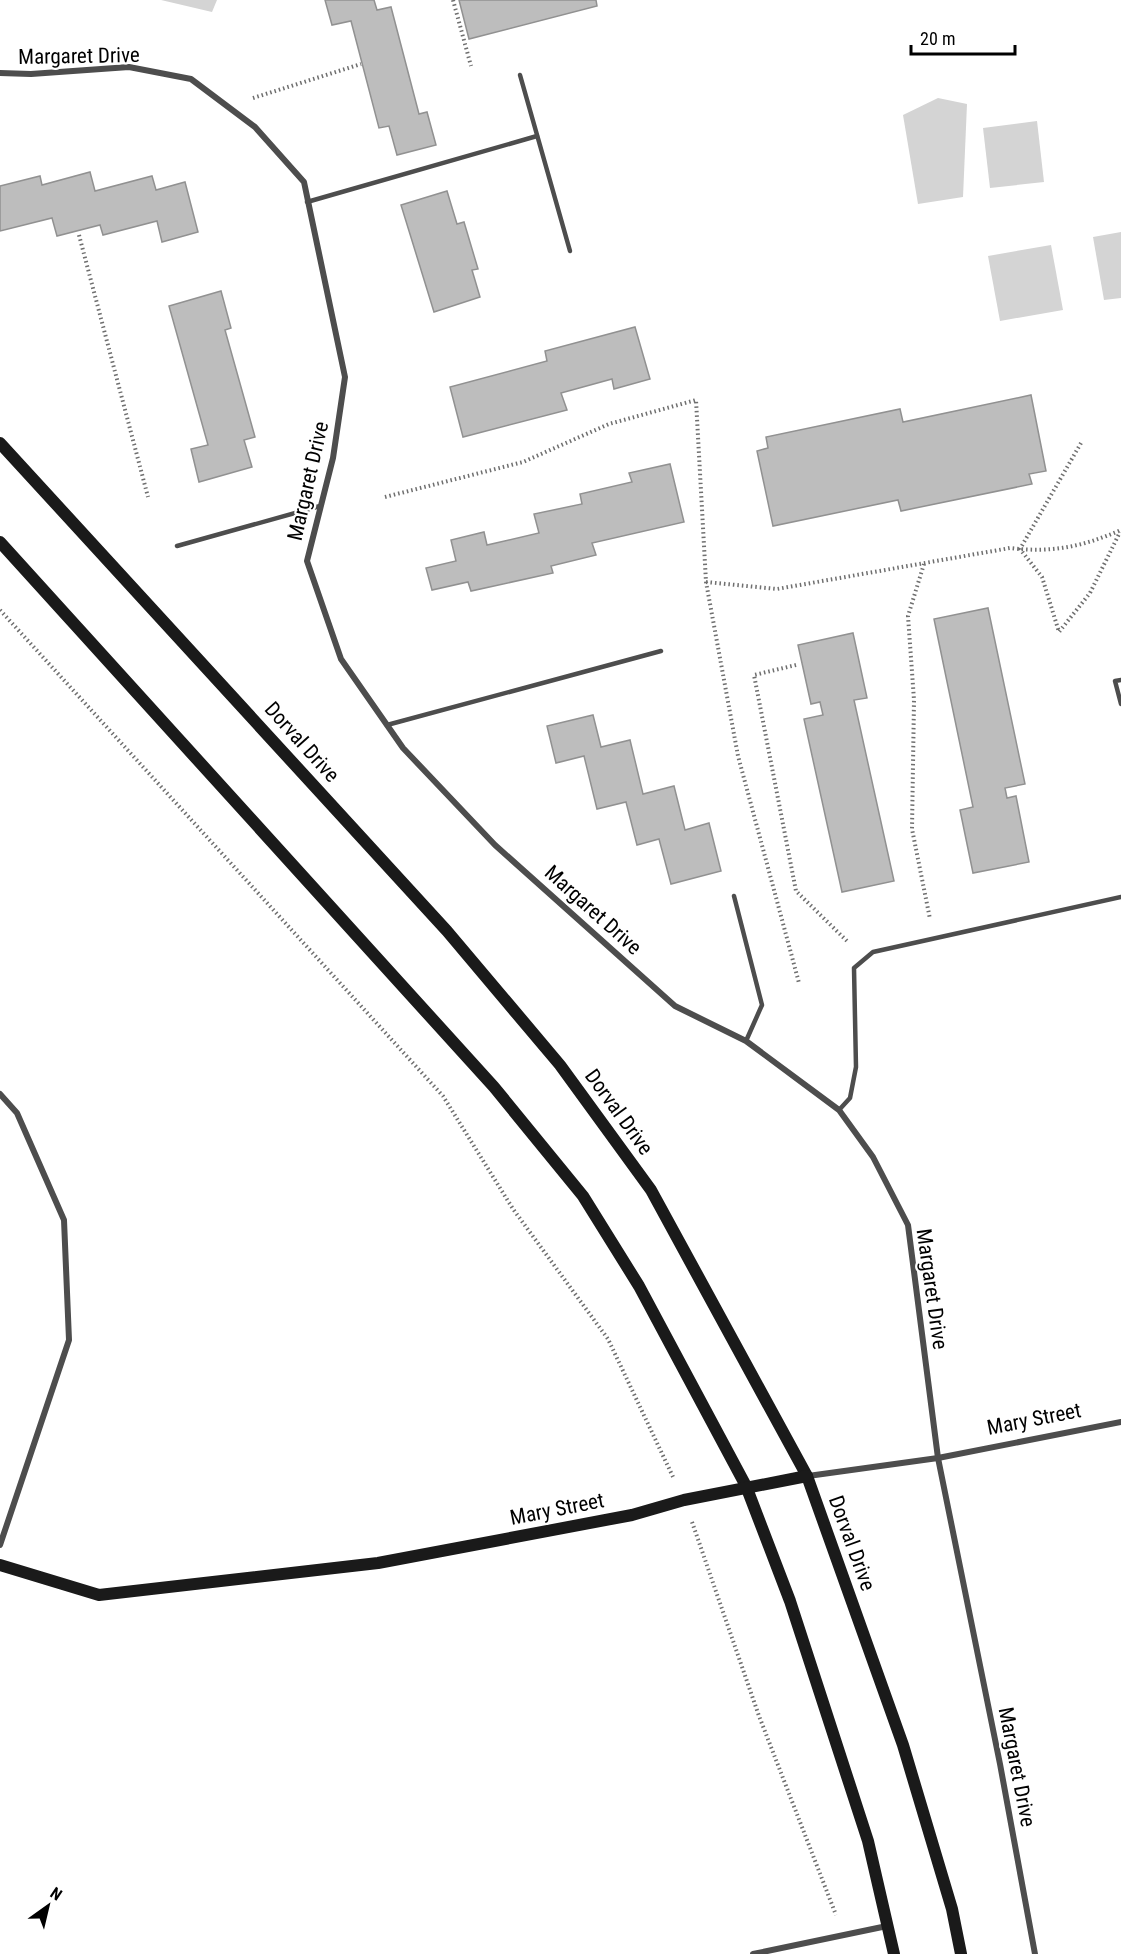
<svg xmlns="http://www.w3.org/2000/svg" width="1121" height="1954" font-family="'Roboto Condensed',sans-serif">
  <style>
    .green { fill: #d4d4d4 }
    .building { fill: #bdbdbd; stroke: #919191; stroke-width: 1.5 }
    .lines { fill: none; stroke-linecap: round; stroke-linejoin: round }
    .path { stroke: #6f6f6f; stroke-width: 4; stroke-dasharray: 1.5 3; stroke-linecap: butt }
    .lane { stroke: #4d4d4d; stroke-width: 4.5 }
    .street { stroke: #4d4d4d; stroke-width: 6 }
    .secondary { stroke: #1a1a1a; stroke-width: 12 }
    .labels { text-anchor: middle; stroke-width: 4.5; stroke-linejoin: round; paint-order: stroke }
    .street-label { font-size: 21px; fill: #000; stroke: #fff }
  </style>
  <rect width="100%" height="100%" fill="#fff"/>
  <g class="green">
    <polygon points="161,0 217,0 212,12"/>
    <polygon points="938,98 967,104 963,197 918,204 903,115"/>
    <polygon points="1037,121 1044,182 990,188 983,128"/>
    <polygon points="1121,232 1121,298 1104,300 1093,237"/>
    <polygon points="1051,245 1063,310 1000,321 988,256"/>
  </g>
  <g class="building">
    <polygon points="325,0 374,0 377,10 391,7 419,114 427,112 436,145 397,155 389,126 379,128 351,21 332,25"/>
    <polygon points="459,0 596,0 597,6 469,39"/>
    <polygon points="90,172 95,191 152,176 156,190 185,182 198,232 162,242 157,221 103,235 100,225 57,236 52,218 0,231 0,186 40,176 42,185"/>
    <polygon points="447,191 457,224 464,222 478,269 472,270 480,297 434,312 401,205"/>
    <polygon points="221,291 231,328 225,330 255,437 244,440 252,467 199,482 191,449 208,445 169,306"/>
    <polygon points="635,327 650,379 614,389 612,379 561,393 567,410 463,437 450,387 547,361 545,351"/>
    <polygon points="1031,395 1046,471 1029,474 1032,484 901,511 898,500 773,526 757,451 768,448 766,437 900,409 903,422"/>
    <polygon points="670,464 684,522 592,543 596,555 551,566 553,573 471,591 468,582 432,590 426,568 456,561 451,540 484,532 487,545 539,533 534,514 582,504 580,494 632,482 629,473"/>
    <polygon points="988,608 1025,784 1005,788 1007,798 1016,796 1029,862 973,873 960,810 973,807 934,619"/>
    <polygon points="853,633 867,698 854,700 894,881 842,892 804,719 823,715 820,702 811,704 798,645"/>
    <polygon points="593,715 601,747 630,740 643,794 674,786 685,830 709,823 721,871 671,884 659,839 637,845 626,802 597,809 584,756 556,763 547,726"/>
  </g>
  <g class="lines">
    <g class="path">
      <polyline points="453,0 471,66"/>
      <polyline points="253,98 361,64"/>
      <polyline points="79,235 148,497"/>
      <polyline points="1081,443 1020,549 1042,577 1059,632 1090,593 1120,532"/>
      <polyline points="385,497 523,462 609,424 696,400 706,582 738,756 799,983"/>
      <polyline points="924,564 908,616 914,700 912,829 930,919"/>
      <path d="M 706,582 L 777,589 L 1010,548 C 1051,553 1082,547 1121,530"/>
      <polyline points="0,610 443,1096 513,1209 608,1339 674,1479"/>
      <polyline points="796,665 754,675 796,891 848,942"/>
      <polyline points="692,1522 759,1716 836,1915"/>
    </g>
    <g class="lane">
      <polyline points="520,75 570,251"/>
      <polyline points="307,202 537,136"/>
      <polyline points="177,546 320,506"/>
      <polyline points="1121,680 1115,681 1121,704"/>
      <polyline points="387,725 661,651"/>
      <polyline points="734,896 762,1005 746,1041"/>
      <polyline points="839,1110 850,1098 856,1067 854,968 873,952 1121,897"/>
    </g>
    <g class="street">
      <polyline points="0,73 31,74 129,67 191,79 255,127 304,182 345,377 333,458 307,561 341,659 403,748 495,845 675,1006 746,1041 839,1110 873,1157 908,1225 938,1458 1000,1764 1035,1954"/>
      <polyline points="0,1094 17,1113 64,1220 69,1340 0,1545"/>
      <polyline points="808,1476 938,1458 1121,1422"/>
      <polyline points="753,1954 887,1926"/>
    </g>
    <g class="secondary">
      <polyline points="0,443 447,931 560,1065 651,1190 807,1476 903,1745 952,1909 961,1954"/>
      <polyline points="0,542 494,1087 583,1196 639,1286 746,1486 790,1601 868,1841 894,1954"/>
      <polyline points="0,1565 99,1595 378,1563 632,1515 684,1500 807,1476"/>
    </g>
  </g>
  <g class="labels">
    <g class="street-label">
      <text transform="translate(79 56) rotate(-1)" y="7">Margaret Drive</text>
      <text transform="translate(308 481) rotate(-77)" y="7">Margaret Drive</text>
      <text transform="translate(302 742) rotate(48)" y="7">Dorval Drive</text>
      <text transform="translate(593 910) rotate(42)" y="7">Margaret Drive</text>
      <text transform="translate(619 1112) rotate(54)" y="7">Dorval Drive</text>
      <text transform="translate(932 1289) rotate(82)" y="7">Margaret Drive</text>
      <text transform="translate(1034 1419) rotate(-11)" y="7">Mary Street</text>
      <text transform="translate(557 1509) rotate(-11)" y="7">Mary Street</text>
      <text transform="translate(852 1543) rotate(70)" y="7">Dorval Drive</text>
      <text transform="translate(1017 1767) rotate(79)" y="7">Margaret Drive</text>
    </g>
  </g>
  <g transform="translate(48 1906) rotate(34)" stroke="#ffffff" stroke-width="4.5" paint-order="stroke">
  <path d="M0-4.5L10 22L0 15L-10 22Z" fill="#000000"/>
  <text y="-9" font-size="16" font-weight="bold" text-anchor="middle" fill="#000000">N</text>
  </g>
  <path d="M911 45v9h104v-9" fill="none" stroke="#000000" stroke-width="3"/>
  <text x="920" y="45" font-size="18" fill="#000000" stroke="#ffffff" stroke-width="4.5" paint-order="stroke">20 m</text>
</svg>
